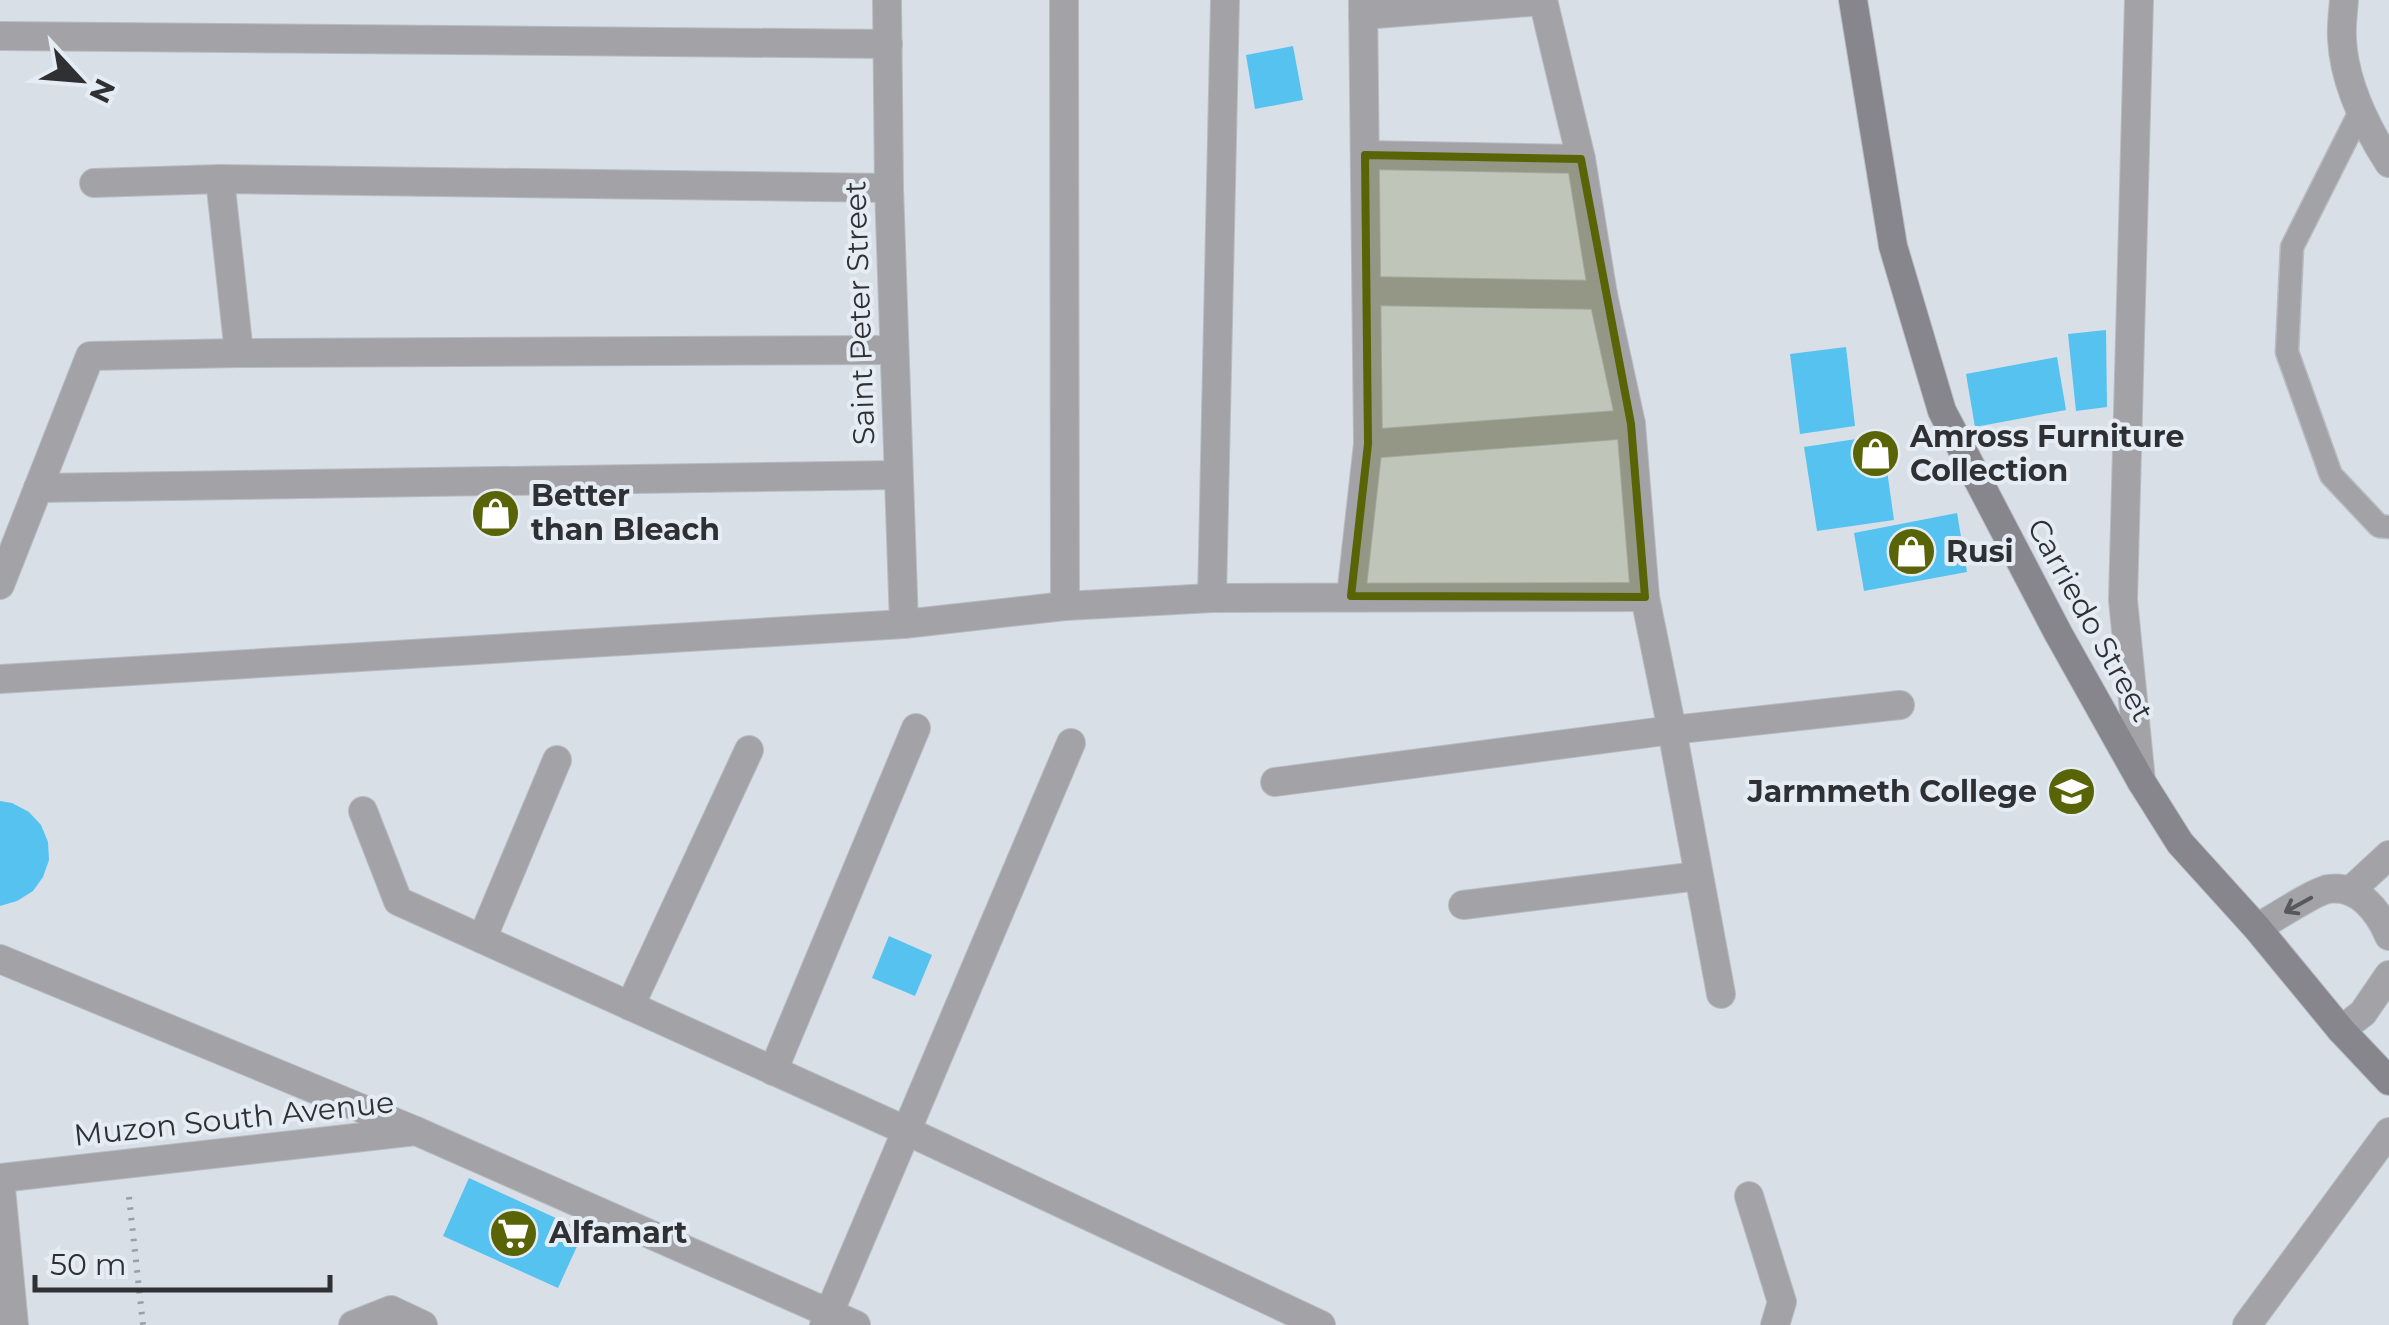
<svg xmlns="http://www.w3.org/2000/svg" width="2389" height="1325" font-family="Montserrat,sans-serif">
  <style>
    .building { fill: #56c2f0 }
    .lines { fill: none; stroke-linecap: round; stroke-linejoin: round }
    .service-casing { stroke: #b7bcc3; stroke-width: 25 }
    .minor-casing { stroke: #b7bcc3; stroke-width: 30 }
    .tertiary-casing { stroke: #b7bcc3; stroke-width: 30 }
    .secondary-casing { stroke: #b7bcc3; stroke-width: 30 }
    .path { stroke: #9a9ea5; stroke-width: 6; stroke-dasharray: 2.5 8; stroke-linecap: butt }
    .service { stroke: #a3a3a7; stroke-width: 22 }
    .minor { stroke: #a3a3a7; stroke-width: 28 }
    .tertiary { stroke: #a3a3a7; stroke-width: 28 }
    .secondary { stroke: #86868c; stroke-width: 28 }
    .oneway { stroke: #57585c }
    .marked { fill: #596406; fill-opacity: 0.2; stroke: #596406; stroke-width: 8; stroke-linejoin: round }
    .labels { text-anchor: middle; stroke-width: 8; stroke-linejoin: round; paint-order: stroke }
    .street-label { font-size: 30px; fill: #2e3034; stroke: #e6ecf4 }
    .poi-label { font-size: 30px; font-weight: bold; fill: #2e3034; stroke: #e6ecf4; text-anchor: start }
  </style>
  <rect width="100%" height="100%" fill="#d9dfe7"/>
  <g class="building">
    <polygon points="1293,46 1303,100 1255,109 1246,55"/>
    <polygon points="2106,330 2107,407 2076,411 2068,334"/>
    <polygon points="1846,347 1855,426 1800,434 1790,354"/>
    <polygon points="2057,357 2066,410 1975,427 1966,374"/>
    <polygon points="1882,435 1894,520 1817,531 1804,447"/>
    <polygon points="1957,513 1967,572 1864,591 1854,533"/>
    <polygon points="0,801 12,803 29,812 41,825 48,842 49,860 43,877 33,891 17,901 0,906"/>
    <polygon points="889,936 932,955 915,996 872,978"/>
    <polygon points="469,1178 584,1231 558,1288 443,1236"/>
  </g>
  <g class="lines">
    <defs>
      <polyline id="service" points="2361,110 2292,247 2287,352 2331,475 2379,526 2389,527"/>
      <g id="minor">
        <polyline points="887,0 889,188 904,624"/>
        <polyline points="1064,0 1065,606"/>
        <polyline points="1543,0 1581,159 1603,295 1631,424 1645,597 1672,730 1721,994"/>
        <polyline points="2139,0 2123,600 2141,781"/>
        <path d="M 2344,0 C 2343,13 2341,27 2342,39 C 2344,83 2366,127 2389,163"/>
        <polyline points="1363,15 1543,1"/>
        <polyline points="0,36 888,44"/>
        <polyline points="1365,155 1581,159"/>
        <polyline points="220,179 239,353"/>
        <polyline points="94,183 220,179 889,188"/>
        <polyline points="1367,291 1603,295"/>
        <polyline points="1368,444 1631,424"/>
        <polyline points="38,488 897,475"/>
        <polyline points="0,585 90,356 239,353 894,350"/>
        <polyline points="1351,596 1368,444 1363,0"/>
        <polyline points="1212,598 1225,0"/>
        <polyline points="0,679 904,624 1065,606 1212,598 1645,597"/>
        <polyline points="1275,782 1672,730 1900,705"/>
        <polyline points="363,811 398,901 907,1131 1321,1325"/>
        <polyline points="2350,891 2389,855"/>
        <polyline points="1463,905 1698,876"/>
        <path d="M 2257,928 C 2271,920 2317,890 2329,889 C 2359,885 2379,912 2389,936"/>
        <polyline points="482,939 557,760"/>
        <polyline points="0,959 416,1131"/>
        <polyline points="630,1006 749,750"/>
        <polyline points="2341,1030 2363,1013 2389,975"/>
        <polyline points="773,1071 916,728"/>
        <polyline points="0,1178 14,1325"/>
        <polyline points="1749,1196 1782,1302 1775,1325"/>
        <polyline points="353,1325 391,1310 423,1325"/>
        <polyline points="824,1325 1071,743"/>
      </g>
      <g id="tertiary">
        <polyline points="0,1178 416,1131 856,1325"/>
        <polyline points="2247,1325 2389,1132"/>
      </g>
      <polyline id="secondary" points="1853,0 1893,246 1942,411 2058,633 2141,781 2180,843 2257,928 2341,1030 2389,1081"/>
    </defs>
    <use href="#service" class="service-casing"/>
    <use href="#minor" class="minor-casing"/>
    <use href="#tertiary" class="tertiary-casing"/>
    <use href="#secondary" class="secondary-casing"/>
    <polyline class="path" points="129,1197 143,1325"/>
    <use href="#service" class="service"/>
    <use href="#minor" class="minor"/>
    <use href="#tertiary" class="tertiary"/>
    <use href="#secondary" class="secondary"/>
  </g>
  <defs><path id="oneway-shaft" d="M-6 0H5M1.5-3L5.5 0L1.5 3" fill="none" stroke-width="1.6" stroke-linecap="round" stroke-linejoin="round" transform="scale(2.5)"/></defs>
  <use class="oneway" href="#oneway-shaft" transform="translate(2298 905) rotate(151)"/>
  <path class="marked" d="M 1365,155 L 1581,159 L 1631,424 L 1645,597 L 1351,596 L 1368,444 Z"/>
  <defs>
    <symbol id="shop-disc" viewBox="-11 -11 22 22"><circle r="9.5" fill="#596406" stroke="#e6ecf4"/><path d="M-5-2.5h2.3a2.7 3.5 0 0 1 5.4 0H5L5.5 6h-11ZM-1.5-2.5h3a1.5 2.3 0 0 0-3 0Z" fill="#fff"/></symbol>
    <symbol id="university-disc" viewBox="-11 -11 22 22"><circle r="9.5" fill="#596406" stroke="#e6ecf4"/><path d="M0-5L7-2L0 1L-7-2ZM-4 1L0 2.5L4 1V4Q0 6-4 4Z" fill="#fff"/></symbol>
    <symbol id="supermarket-disc" viewBox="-11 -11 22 22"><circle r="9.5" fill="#596406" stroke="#e6ecf4"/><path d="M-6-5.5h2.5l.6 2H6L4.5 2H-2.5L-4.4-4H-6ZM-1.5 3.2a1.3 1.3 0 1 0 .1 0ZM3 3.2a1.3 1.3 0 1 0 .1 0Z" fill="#fff"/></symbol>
  </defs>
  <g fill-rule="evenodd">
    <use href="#shop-disc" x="1848" y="426" width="55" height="55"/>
    <use href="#shop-disc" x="468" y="486" width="55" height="55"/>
    <use href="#shop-disc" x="1884" y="524" width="55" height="55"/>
    <use href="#university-disc" x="2044" y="764" width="55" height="55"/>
    <use href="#supermarket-disc" x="486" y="1206" width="55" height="55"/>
  </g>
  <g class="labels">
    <g class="street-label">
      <text transform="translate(860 313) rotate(-92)" y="10">Saint Peter Street</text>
      <text transform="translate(2090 620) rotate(61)" y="10">Carriedo Street</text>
      <text transform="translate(234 1119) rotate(-6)" y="10">Muzon South Avenue</text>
    </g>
    <g class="poi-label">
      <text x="1910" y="447">Amross Furniture<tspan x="1910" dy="34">Collection</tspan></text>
      <text x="531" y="506">Better<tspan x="531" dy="34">than Bleach</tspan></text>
      <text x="1946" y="562">Rusi</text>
      <text x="2037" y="802" text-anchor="end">Jarmmeth College</text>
      <text x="549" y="1243">Alfamart</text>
    </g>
  </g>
  <g transform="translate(80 80) rotate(116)" stroke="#e6ecf4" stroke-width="8" paint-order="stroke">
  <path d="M0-8L18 38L0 25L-18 38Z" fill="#2e3034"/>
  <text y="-15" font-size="28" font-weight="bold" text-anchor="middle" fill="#2e3034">N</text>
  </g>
  <path d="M35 1275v15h295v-15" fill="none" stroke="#2e3034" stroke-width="5"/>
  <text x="50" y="1275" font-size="30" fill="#2e3034" stroke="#e6ecf4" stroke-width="8" paint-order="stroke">50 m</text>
</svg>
